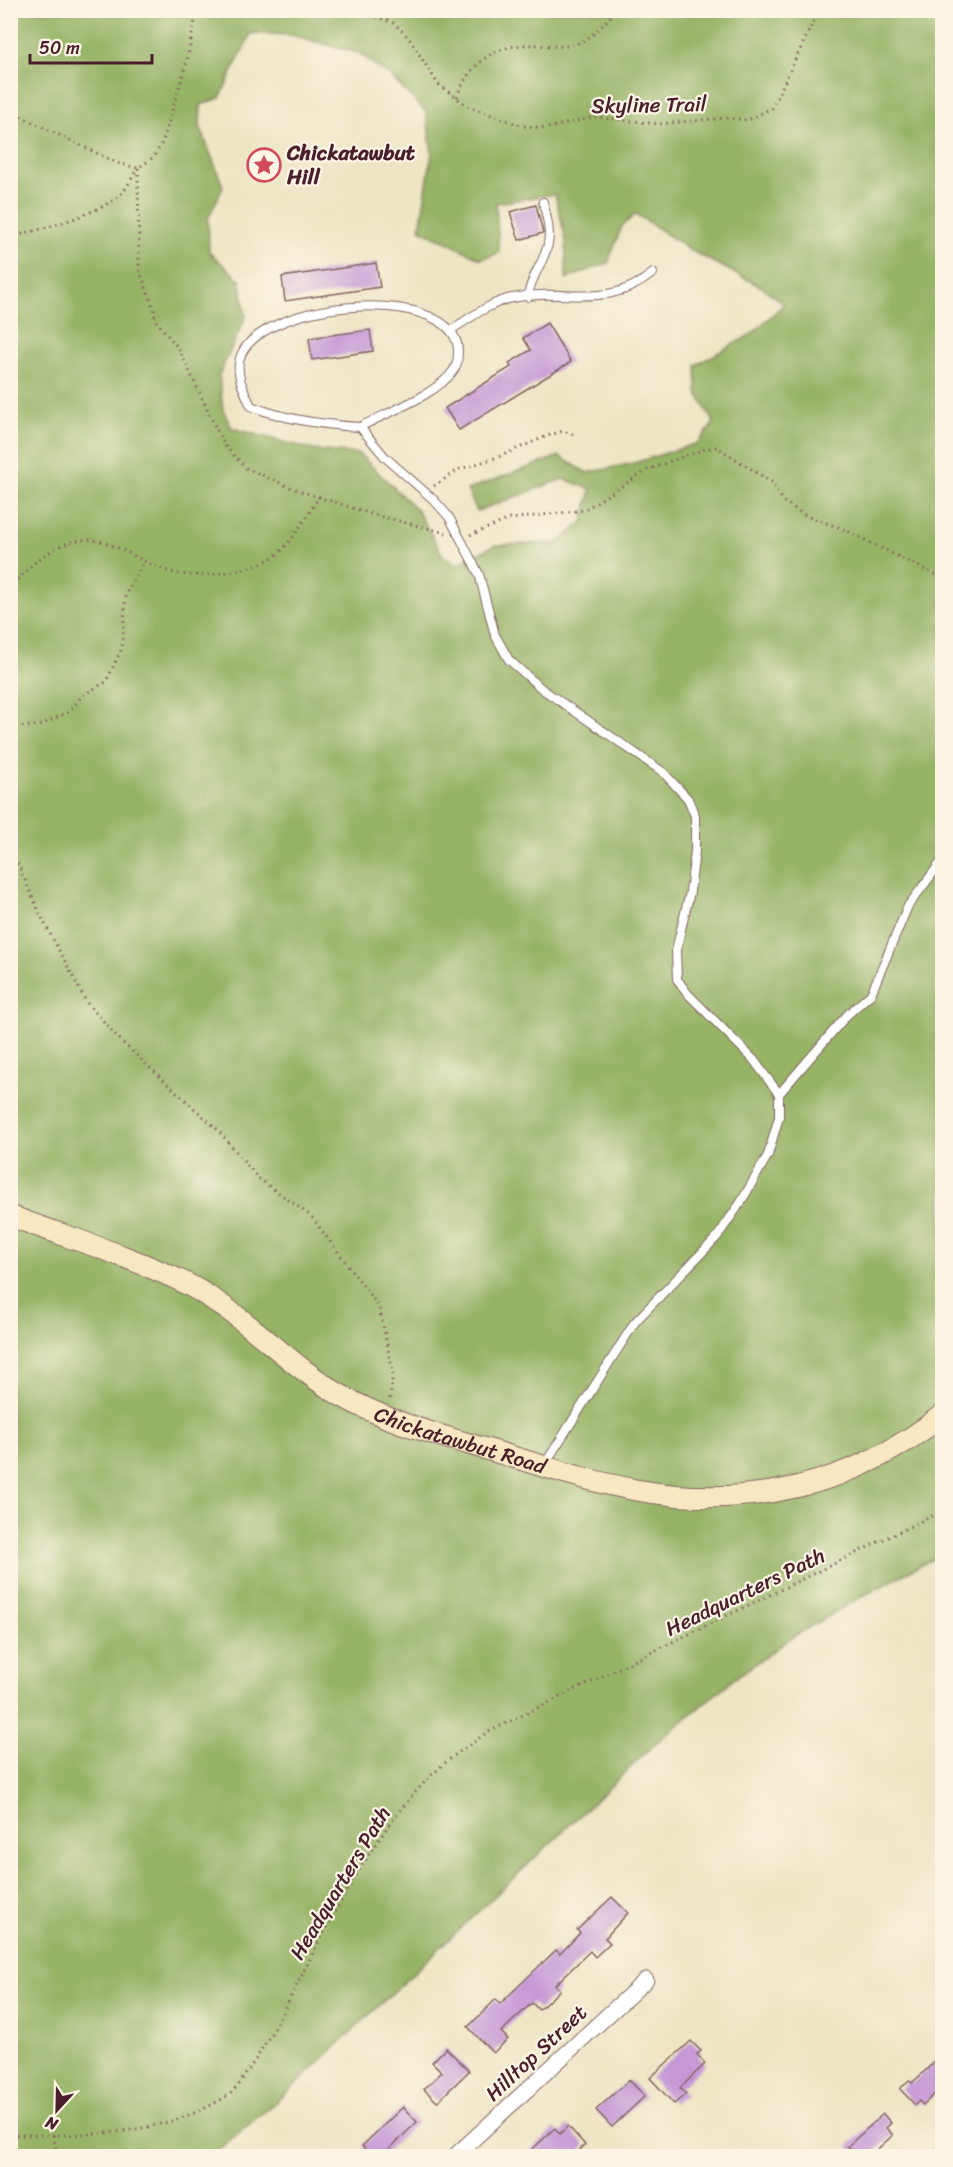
<svg xmlns="http://www.w3.org/2000/svg" width="953" height="2167" font-family="Sriracha,sans-serif">
  <style>
    .forest { fill: #96b366; stroke: #706948; stroke-width: 1.5; fill-rule: evenodd }
    .building { fill: #c497d5 }
    .lines { fill: none; stroke-linecap: round; stroke-linejoin: round }
    .service-casing { stroke: #836461; stroke-width: 10 }
    .minor-casing { stroke: #836461; stroke-width: 17 }
    .secondary-casing { stroke: #836461; stroke-width: 23 }
    .path { stroke: #836461; stroke-width: 3; stroke-dasharray: 1.5 4.5; stroke-linecap: butt }
    .service { stroke: #fff; stroke-width: 8 }
    .minor { stroke: #fff; stroke-width: 15 }
    .secondary { stroke: #f7e8c3; stroke-width: 21 }
    .labels { text-anchor: middle; stroke-width: 4.5; stroke-linejoin: round; paint-order: stroke }
    .street-label { font-size: 21px; fill: #4a1f2b; stroke: #fcf5e5 }
    .poi-label { font-size: 21px; font-weight: bold; fill: #4a1f2b; stroke: #fcf5e5; text-anchor: start }
  </style>
  <rect width="100%" height="100%" fill="#fcf5e5"/>
  <filter id="ink" filterUnits="userSpaceOnUse"><feTurbulence type="fractalNoise" baseFrequency=".0167" numOctaves="2"/><feDisplacementMap in="SourceGraphic" scale="12" xChannelSelector="R" yChannelSelector="G"/><feConvolveMatrix kernelMatrix="1 2 1 2 8 2 1 2 1" color-interpolation-filters="sRGB"/></filter>
  <filter id="wash" filterUnits="userSpaceOnUse"><feTurbulence type="fractalNoise" baseFrequency=".008" numOctaves="4" result="noise"/><feDisplacementMap in="SourceGraphic" scale="24" xChannelSelector="R" yChannelSelector="G"/><feGaussianBlur stdDeviation="1.35" result="paint"/><feColorMatrix in="noise" values="0 0 0 0 0 0 0 0 0 0 0 0 0 0 0 0 0 1.4 0 .05"/><feComposite in="paint" operator="in"/></filter>
  <g filter="url(#wash)">
    <rect width="100%" height="100%" fill="#eee5c5"/>
    <path class="forest" d="M 11,11 L 942,11 L 942,1554 L 861,1597 L 794,1636 L 735,1678 L 656,1743 L 292,2088 L 211,2156 L 11,2156 ZM 251,33 L 291,35 L 359,53 L 392,78 L 426,112 L 432,152 L 420,229 L 481,259 L 499,253 L 496,203 L 555,194 L 566,241 L 566,279 L 608,263 L 622,226 L 636,214 L 694,252 L 762,287 L 784,304 L 752,334 L 696,365 L 697,393 L 714,423 L 698,443 L 634,463 L 587,473 L 559,456 L 467,490 L 477,511 L 563,479 L 591,489 L 583,522 L 558,543 L 495,545 L 458,564 L 444,557 L 417,510 L 359,454 L 314,450 L 232,428 L 223,410 L 219,375 L 246,316 L 240,280 L 209,252 L 208,219 L 223,187 L 200,126 L 201,105 L 220,98 Z"/>
    <g id="blocks">
      <g class="building">
        <polygon points="536,205 543,233 519,240 510,212"/>
        <polygon points="376,263 380,287 285,301 282,277"/>
        <polygon points="547,323 571,362 459,430 445,408 511,367 509,363 531,350 523,338"/>
        <polygon points="370,330 373,351 312,360 309,338"/>
        <polygon points="612,1897 628,1913 605,1938 610,1943 595,1957 590,1951 555,1985 560,1990 539,2010 532,2003 501,2032 508,2039 493,2053 468,2027 496,1999 500,2004 556,1950 560,1954 580,1933 577,1930"/>
        <polygon points="691,2041 701,2051 697,2054 705,2064 680,2088 686,2094 674,2104 650,2078"/>
        <polygon points="446,2048 469,2071 437,2102 424,2089 442,2072 432,2062"/>
        <polygon points="942,2055 942,2087 923,2105 919,2101 915,2105 900,2089 909,2080 912,2083"/>
        <polygon points="629,2080 645,2096 612,2127 596,2110"/>
        <polygon points="403,2107 417,2122 381,2157 372,2157 362,2146"/>
        <polygon points="883,2114 891,2123 886,2128 893,2135 869,2157 857,2157 848,2146"/>
        <polygon points="568,2126 585,2145 573,2157 524,2157 555,2128 560,2134"/>
      </g>
    </g>
  </g>
  <g filter="url(#ink)">
    <use href="#blocks" fill-opacity="0" stroke="#836461" stroke-width="1.5"/>
    <g class="lines">
      <defs>
        <g id="service">
          <path d="M 528,297 C 530,277 544,263 548,244 C 551,230 546,215 543,202"/>
          <path d="M 451,330 C 470,318 489,303 512,298 C 564,287 607,311 653,273"/>
          <path d="M 360,427 C 323,425 286,420 251,406 C 245,392 237,379 239,363 C 247,301 452,281 458,349 C 458,357 458,365 453,371 C 438,394 386,413 360,427 L 385,457 L 434,500 L 449,517 L 479,574 L 495,635 L 509,660 L 542,689 L 663,772 L 688,799 L 695,816 L 695,851 L 690,892 L 676,950 L 677,979 L 688,994 L 753,1059 L 779,1094"/>
          <polyline points="545,1464 635,1322 717,1237 741,1202 768,1155 779,1117 779,1094 847,1015 871,994 908,906 942,861"/>
        </g>
        <g id="minor">
          <polyline points="455,2156 646,1980"/>
          <polyline points="941,2156 942,2155"/>
        </g>
        <g id="secondary">
          <path id="s1" d="M 10,1216 C 69,1238 131,1256 187,1284 C 243,1313 286,1363 340,1395 C 390,1424 447,1437 503,1454 C 546,1467 591,1482 636,1490 C 746,1510 855,1486 942,1415"/>
        </g>
      </defs>
      <use href="#service" class="service-casing"/>
      <use href="#minor" class="minor-casing"/>
      <use href="#secondary" class="secondary-casing"/>
      <g class="path">
        <polyline points="316,10 371,15 394,23 408,37 438,84 469,107 523,126 547,128 595,117 658,124 726,118 748,120 772,108 819,10"/>
        <path d="M 457,97 C 468,66 492,46 526,45 C 544,44 563,50 581,42 C 595,35 606,22 616,10"/>
        <polyline points="10,111 117,163 138,168 154,157 163,141 187,61 195,20 203,10"/>
        <polyline points="138,168 139,269 154,309 155,320 179,349 224,445 246,468 294,489 368,513 446,533"/>
        <path d="M 10,237 C 39,230 104,213 123,192 C 129,185 133,175 138,168"/>
        <polyline points="434,486 460,469 498,457 547,436 563,431 576,435"/>
        <polyline points="470,535 510,519 584,510 649,469 705,449 717,447 773,483 783,501 806,516 841,528 942,578"/>
        <path d="M 10,589 C 31,562 66,531 103,542 C 132,551 157,573 188,575 C 204,576 222,574 238,570 C 253,567 272,561 283,549 C 297,534 308,513 320,496"/>
        <polyline points="10,728 41,725 68,712 83,695 106,682 122,648 126,594 144,562"/>
        <polyline points="10,847 43,920 87,1003 122,1042 218,1130 258,1178 311,1216 379,1307 393,1372 390,1399"/>
        <path d="M 10,2135 C 86,2135 165,2138 231,2093 C 237,2089 242,2079 247,2072 C 270,2039 287,2004 305,1969 C 337,1906 383,1820 435,1772 C 450,1757 469,1746 486,1733 L 942,1511"/>
        <polyline points="54,2135 56,2156"/>
      </g>
      <use href="#service" class="service"/>
      <use href="#minor" class="minor"/>
      <use href="#secondary" class="secondary"/>
    </g>
  </g>
  <defs>
    <symbol id="sight-ring" viewBox="-11 -11 22 22"><circle r="9.5" fill="#fcf5e5" stroke="#d1495b" stroke-width="1.5"/><path d="M0-6L1.8-2.2L6-1.7L2.9 1.2L3.7 5.4L0 3.3L-3.7 5.4L-2.9 1.2L-6-1.7L-1.8-2.2Z" fill="#d1495b"/></symbol>
  </defs>
  <g fill-rule="evenodd">
    <use href="#sight-ring" x="245" y="146" width="38" height="38"/>
  </g>
  <g class="labels">
    <g class="street-label">
      <text transform="translate(649 105) rotate(-1)" y="7">Skyline Trail</text>
      <text dy="7" stroke="none"><textPath href="#s1" startOffset="508">Chickatawbut Road</textPath></text>
      <text transform="translate(745 1592) rotate(-26)" y="7">Headquarters Path</text>
      <text transform="translate(340 1883) rotate(-59)" y="7">Headquarters Path</text>
      <text transform="translate(536 2053) rotate(-43)" y="7">Hilltop Street</text>
    </g>
    <g class="poi-label">
      <text x="287" y="160">Chickatawbut<tspan x="287" dy="24">Hill</tspan></text>
    </g>
  </g>
  <rect width="953" height="2167" fill="none" stroke="#fcf5e5" stroke-width="36"/>
  <g transform="translate(57 2110) rotate(202)" stroke="#fcf5e5" stroke-width="4.5" paint-order="stroke">
  <path d="M0-4.5L10 22L0 15L-10 22Z" fill="#4a1f2b"/>
  <text y="-9" font-size="16" font-weight="bold" text-anchor="middle" fill="#4a1f2b">N</text>
  </g>
  <path d="M30 54v9h122v-9" fill="none" stroke="#4a1f2b" stroke-width="3"/>
  <text x="39" y="54" font-size="18" fill="#4a1f2b" stroke="#fcf5e5" stroke-width="4.5" paint-order="stroke">50 m</text>
</svg>
